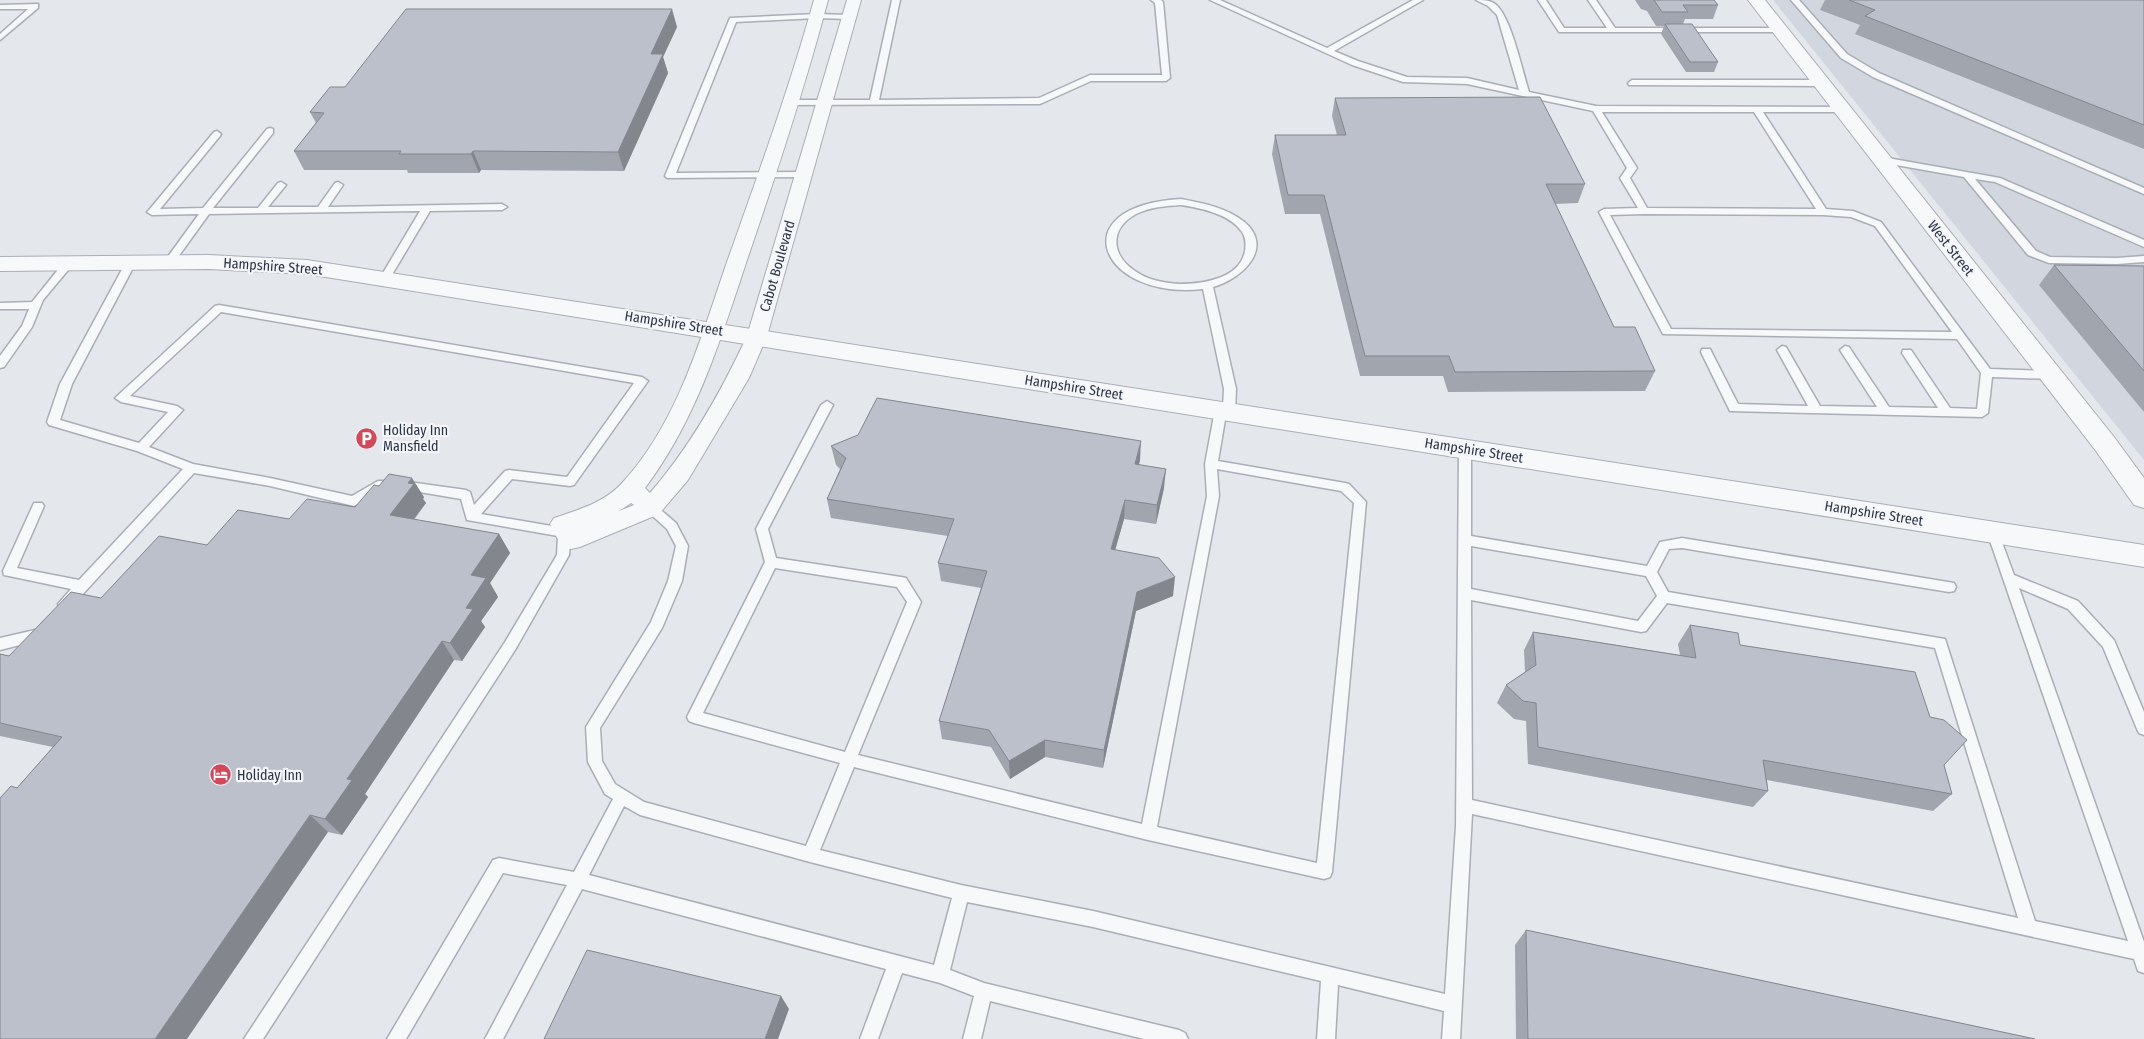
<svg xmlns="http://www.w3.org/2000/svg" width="2144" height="1039" font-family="'Fira Sans Condensed',sans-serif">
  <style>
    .built { fill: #d2d6de }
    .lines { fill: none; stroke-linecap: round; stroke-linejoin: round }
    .service-casing { stroke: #a9aeb7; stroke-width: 3 }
    .minor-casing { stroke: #a9aeb7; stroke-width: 2 }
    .tertiary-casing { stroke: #a9aeb7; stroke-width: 2 }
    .service { fill: #f7f8fa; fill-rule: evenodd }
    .minor { fill: #f7f8fa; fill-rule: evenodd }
    .tertiary { fill: #f7f8fa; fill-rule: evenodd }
    .wall { fill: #a1a5ae }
    .shaded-wall { fill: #83868d }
    .building { fill: #bbc0ca; stroke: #83868d }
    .labels { text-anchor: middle; stroke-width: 4.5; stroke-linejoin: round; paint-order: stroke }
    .street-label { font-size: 14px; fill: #2b3445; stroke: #f4f6f9 }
    .poi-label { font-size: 14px; fill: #2b3445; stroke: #f4f6f9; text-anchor: start }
  </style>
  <rect width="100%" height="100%" fill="#e4e7ec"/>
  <polygon class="built" points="1773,0 2144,0 2144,460"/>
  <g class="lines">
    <defs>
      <g id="service">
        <polygon points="892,0 900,0 879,100 1039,98 1090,75 1162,75 1155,3 1151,0 1161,0 1163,2 1170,78 1166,81 1091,81 1040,104 787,105 786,103 790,100 870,100"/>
        <path d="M 1210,0 L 1220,0 L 1327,48 L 1413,0 L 1423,0 L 1334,51 L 1358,61 L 1407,77 L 1467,78 L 1519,90 L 1497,15 L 1488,6 L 1476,0 C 1483,0 1490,0 1495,4 C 1511,16 1522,70 1529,92 L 1596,106 L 1845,107 L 1846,109 L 1842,112 L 1763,112 L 1826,209 L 1853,211 L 1881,222 L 1990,369 L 2051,371 L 2057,375 L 2051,379 L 1992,377 L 1988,413 L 1982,417 L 1730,411 L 1701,352 L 1702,349 L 1710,349 L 1738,404 L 1808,406 L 1777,350 L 1782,346 L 1786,347 L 1820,406 L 1877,407 L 1840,350 L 1845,346 L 1849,347 L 1889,407 L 1938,408 L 1902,353 L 1903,350 L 1911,350 L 1950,408 L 1977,409 L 1981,373 L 1957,339 L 1663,334 L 1599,212 L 1604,209 L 1638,208 L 1620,178 L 1627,168 L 1593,111 L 1467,84 L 1403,82 L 1352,65 ZM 1602,112 L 1754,112 L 1816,209 L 1647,208 L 1630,178 L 1637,168 ZM 1644,214 L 1823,215 L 1851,217 L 1875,226 L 1952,332 L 1671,329 L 1610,215 Z"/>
        <polygon points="1538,0 1546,0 1564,28 1607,28 1588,0 1596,0 1615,28 1780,28 1784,30 1780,32 1559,32"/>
        <polygon points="1791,0 1799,0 1847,54 1879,73 2144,188 2144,194 1873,77 1841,58"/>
        <polygon points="38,4 38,8 0,40 0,34 28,9 0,9 0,5"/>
        <polygon points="817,14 849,15 853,17 849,19 817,18 736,22 676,173 803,172 808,175 806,177 667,178 665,176 730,18"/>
        <polygon points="1632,80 1822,80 1826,83 1822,86 1629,85 1628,83"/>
        <polygon points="270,128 273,129 273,133 213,208 258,208 278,183 281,182 286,185 268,207 318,207 335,183 338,182 343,185 328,207 502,204 507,207 502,210 430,211 390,278 385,281 380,278 420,211 209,214 173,264 165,264 164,262 199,214 152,215 147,212 149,210 214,132 217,131 221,134 220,136 160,209 203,208 267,129"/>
        <polygon points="1882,157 2000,178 2144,240 2144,247 1995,182 1975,179 2036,251 2050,257 2117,258 2144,256 2144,262 2117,264 2049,263 2028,255 1964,177 1879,162 1879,158"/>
        <path d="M 1181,199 C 1202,203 1225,207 1243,221 C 1276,247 1242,279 1213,287 L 1236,389 L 1235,411 L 1233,414 L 1226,414 L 1218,461 L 1345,483 L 1349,484 L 1366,502 L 1332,872 L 1330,877 L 1324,879 L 1148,840 L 854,767 L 820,850 L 961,885 L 1093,911 L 1445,994 L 1456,826 L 1459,448 L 1465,444 L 1471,448 L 1471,536 L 1647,566 L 1660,542 L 1682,538 L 1954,583 L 1956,587 L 1954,591 L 1949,592 L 1682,548 L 1669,549 L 1657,572 L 1668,592 L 1945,639 L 2035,921 L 2128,941 L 1987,532 L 1989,529 L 1997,529 L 2014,575 L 2078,601 L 2114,640 L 2144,712 L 2144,735 L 2139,733 L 2137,729 L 2103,647 L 2068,609 L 2019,588 L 2144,942 L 2144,973 L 2138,971 L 2134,959 L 1472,814 L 1460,1039 L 1442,1039 L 1444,1011 L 1338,985 L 1335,1039 L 1317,1039 L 1321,981 L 1093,927 L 967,902 L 950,970 L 984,983 L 1179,1030 L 1185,1033 L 1188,1039 L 1144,1039 L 990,1001 L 981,1039 L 963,1039 L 974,996 L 940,983 L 902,973 L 878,1039 L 860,1039 L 886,969 L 582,889 L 503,1039 L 485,1039 L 567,885 L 503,873 L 406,1039 L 387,1039 L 493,860 L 499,858 L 574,872 L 613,799 L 605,794 L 588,762 L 586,727 L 651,622 L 668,581 L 676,546 L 667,529 L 647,511 L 645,508 L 647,505 L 655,505 L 676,523 L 688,546 L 682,581 L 662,628 L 600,728 L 602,761 L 615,784 L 644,802 L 806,846 L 840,763 L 694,723 L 689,721 L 687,717 L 765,562 L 756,529 L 821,405 L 827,401 L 833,405 L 768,529 L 776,558 L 901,577 L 906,578 L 921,602 L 858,755 L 1142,824 L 1207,496 L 1205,464 L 1215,410 L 1217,407 L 1223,407 L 1224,389 L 1203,289 C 1101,301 1059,206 1181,199 ZM 1181,205 C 1201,208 1230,214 1242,232 C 1246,238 1246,244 1245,251 C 1240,279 1202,284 1179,284 C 1164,283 1147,280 1135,271 C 1111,255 1109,229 1136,214 C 1150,207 1166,206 1181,205 ZM 1217,469 L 1341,491 L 1354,503 L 1317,863 L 1157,827 L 1219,496 ZM 1471,546 L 1646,576 L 1657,596 L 1638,621 L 1471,589 ZM 775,568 L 897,587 L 907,602 L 845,752 L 703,713 ZM 1471,600 L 1641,632 L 1646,631 L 1667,603 L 1935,648 L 2018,918 L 1472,800 ZM 624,806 L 640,815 L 810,862 L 952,898 L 934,965 L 589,875 Z"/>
        <polygon points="131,259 136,262 72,384 60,420 139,443 168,412 121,402 115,398 215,306 219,305 642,377 648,381 574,485 570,486 512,479 481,514 569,529 571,532 569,555 515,650 263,1039 244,1039 505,642 557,555 558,536 467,520 461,499 402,489 398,488 396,485 398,482 402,481 466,490 470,492 474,505 505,471 509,470 567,477 634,383 221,312 130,396 177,406 183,410 149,447 193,464 270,478 352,496 378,481 386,481 388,484 386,487 354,506 270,486 194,473 70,608 65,609 60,608 58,604 71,589 9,576 4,575 3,571 34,503 42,503 44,506 17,568 79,580 183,469 137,451 49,425 47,422 60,384 126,262"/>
        <polygon points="69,260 74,263 43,300 32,327 4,367 0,368 0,356 22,326 29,309 0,309 0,303 32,302 65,261"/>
        <polygon points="35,630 40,632 42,636 40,640 0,650 0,638"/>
      </g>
      <path id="minor" d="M 814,0 L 828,0 C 805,87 777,172 748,257 C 721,338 697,419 645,488 L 650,493 C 690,447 721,392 747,336 L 847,0 L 861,0 L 767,336 L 749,378 L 688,480 L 659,514 L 580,547 L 571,549 L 562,547 L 550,524 L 554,518 C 578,510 606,502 623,482 C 678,422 701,337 727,262 C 758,175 789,89 814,0 ZM 631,503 L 634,505 L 619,511 Z"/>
      <g id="tertiary">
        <polygon points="1748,0 1765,0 2114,437 2144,478 2144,508 2134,505 2096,451"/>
        <polygon points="209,255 307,260 2144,545 2144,567 307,274 209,269 0,271 0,257"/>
      </g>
    </defs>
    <use href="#service" class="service-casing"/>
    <use href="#minor" class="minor-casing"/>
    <use href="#tertiary" class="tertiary-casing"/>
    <use href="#service" class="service"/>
    <use href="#minor" class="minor"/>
    <use href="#tertiary" class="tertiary"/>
  </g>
  <g class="wall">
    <polygon points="1635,0 1714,0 1718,5 1713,19 1685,19 1683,24 1718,62 1714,72 1686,72 1661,34 1664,26 1656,26 1647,11 1641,9"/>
    <polygon points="1825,0 2144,0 2144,149 1855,34 1860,25 1820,10"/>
    <polygon points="677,27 663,57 668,73 624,171 481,170 479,173 408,173 407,170 304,170 294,151 316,123 310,112 345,87"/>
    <polygon points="1335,98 1585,184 1578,203 1555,204 1614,327 1655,371 1645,391 1448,392 1443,376 1360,376 1320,214 1285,214 1272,154 1275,135 1337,135 1332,116"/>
    <polygon points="2054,265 2144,266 2144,412 2039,285"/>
    <polygon points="831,446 1140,460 1139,464 1164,488 1156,524 1124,519 1115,550 1173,596 1136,611 1103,768 1045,757 1010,779 991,747 942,739 939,721 981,588 941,581 938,563 948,536 831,518 827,499 840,469 836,465"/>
    <polygon points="424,497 423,499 426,503 414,520 499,534 510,553 490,583 498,597 481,621 485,627 462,661 454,660 365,794 368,797 342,835 328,832 17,788 53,747 0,736 0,654 9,656 101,598 207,545 289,519 355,507"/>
    <polygon points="1690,625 1740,645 1944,765 1952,794 1933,811 1767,780 1768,791 1753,807 1528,764 1526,721 1514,719 1497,703 1506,685 1525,672 1524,650 1533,632 1680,655 1678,644"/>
    <polygon points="1526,930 2035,1039 1516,1039 1515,945"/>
  </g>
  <g class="shaded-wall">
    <polygon points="672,9 677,27 663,57 668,73 624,171 618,152 651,54"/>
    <polygon points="473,151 481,170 479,173 471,154"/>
    <polygon points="1141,441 1140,460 1134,483 1135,464"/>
    <polygon points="1166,469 1164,488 1156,524 1157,505"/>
    <polygon points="412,478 424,497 423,499 426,503 402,534 390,515 408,483"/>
    <polygon points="1125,500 1124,519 1110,568 1111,549"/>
    <polygon points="499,534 510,553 490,583 498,597 481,621 485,627 462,661 450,643 466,608 471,575"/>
    <polygon points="1175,577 1173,596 1136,611 1103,768 1104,750 1137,592"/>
    <polygon points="442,641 454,660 365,794 368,797 342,835 325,819 347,779"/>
    <polygon points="1045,740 1045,757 1010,779 1009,761"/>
    <polygon points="310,815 328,832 187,1039 155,1039"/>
    <polygon points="781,996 789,1009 778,1039 765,1039"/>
  </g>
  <g class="building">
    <polygon points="1654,0 1714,0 1718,5 1683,5 1688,12 1662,12"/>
    <polygon points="1849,0 2144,0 2144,125 1865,16 1875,10"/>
    <polygon points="406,9 672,9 651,54 663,54 618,152 473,151 471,154 399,154 401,151 294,151 324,113 310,112 330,87 345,87"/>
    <polygon points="1665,24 1692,24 1718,62 1690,62"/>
    <polygon points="1540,97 1585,184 1546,184 1614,327 1635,327 1655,371 1455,372 1449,356 1365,356 1324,195 1288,195 1275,135 1346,135 1335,98"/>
    <polygon points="2054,265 2144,266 2144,371"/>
    <polygon points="877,398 1141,441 1135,464 1166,469 1157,505 1125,500 1111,549 1159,558 1175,577 1137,592 1104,750 1045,740 1009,761 989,730 939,721 987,571 938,563 954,519 827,499 846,458 831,446 858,435"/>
    <polygon points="389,474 412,478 408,483 414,484 390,515 499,534 471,575 486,578 466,608 473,609 450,643 442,641 347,779 352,780 325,819 310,815 155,1039 0,1039 0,798 11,786 17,788 62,737 0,723 0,654 9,656 71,592 101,598 159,536 207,545 238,510 289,519 307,499 355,507 374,485 379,486"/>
    <polygon points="1690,625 1738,633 1740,645 1915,672 1930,717 1944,720 1967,740 1944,765 1952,794 1763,760 1768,791 1538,747 1536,703 1523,701 1506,685 1536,665 1533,632 1696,658"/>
    <polygon points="1526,930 2035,1039 1528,1039"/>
    <polygon points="587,950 781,996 765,1039 544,1039"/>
  </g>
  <defs>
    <symbol id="parking-disc" viewBox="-11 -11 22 22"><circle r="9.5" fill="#d1495b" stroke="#f4f6f9"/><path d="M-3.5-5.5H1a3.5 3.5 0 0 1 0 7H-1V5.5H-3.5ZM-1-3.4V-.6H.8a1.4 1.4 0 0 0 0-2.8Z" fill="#fff"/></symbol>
    <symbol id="hotel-disc" viewBox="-11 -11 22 22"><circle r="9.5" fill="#d1495b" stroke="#f4f6f9"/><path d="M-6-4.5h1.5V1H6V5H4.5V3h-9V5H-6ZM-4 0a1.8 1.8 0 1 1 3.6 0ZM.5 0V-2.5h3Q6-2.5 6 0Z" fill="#fff"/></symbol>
  </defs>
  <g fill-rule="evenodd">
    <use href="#parking-disc" x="354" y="426" width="25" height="25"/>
    <use href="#hotel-disc" x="208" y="762" width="25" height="25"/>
  </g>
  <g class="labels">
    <g class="street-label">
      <text transform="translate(1951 248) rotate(52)" y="5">West Street</text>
      <text transform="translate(273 266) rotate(4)" y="5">Hampshire Street</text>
      <text transform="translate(777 266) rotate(-74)" y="5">Cabot Boulevard</text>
      <text transform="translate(674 323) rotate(9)" y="5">Hampshire Street</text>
      <text transform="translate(1074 387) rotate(9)" y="5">Hampshire Street</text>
      <text transform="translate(1474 450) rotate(9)" y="5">Hampshire Street</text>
      <text transform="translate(1874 513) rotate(9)" y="5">Hampshire Street</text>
    </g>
    <g class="poi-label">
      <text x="383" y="435">Holiday Inn<tspan x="383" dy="16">Mansfield</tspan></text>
      <text x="237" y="780">Holiday Inn</text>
    </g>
  </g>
</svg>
